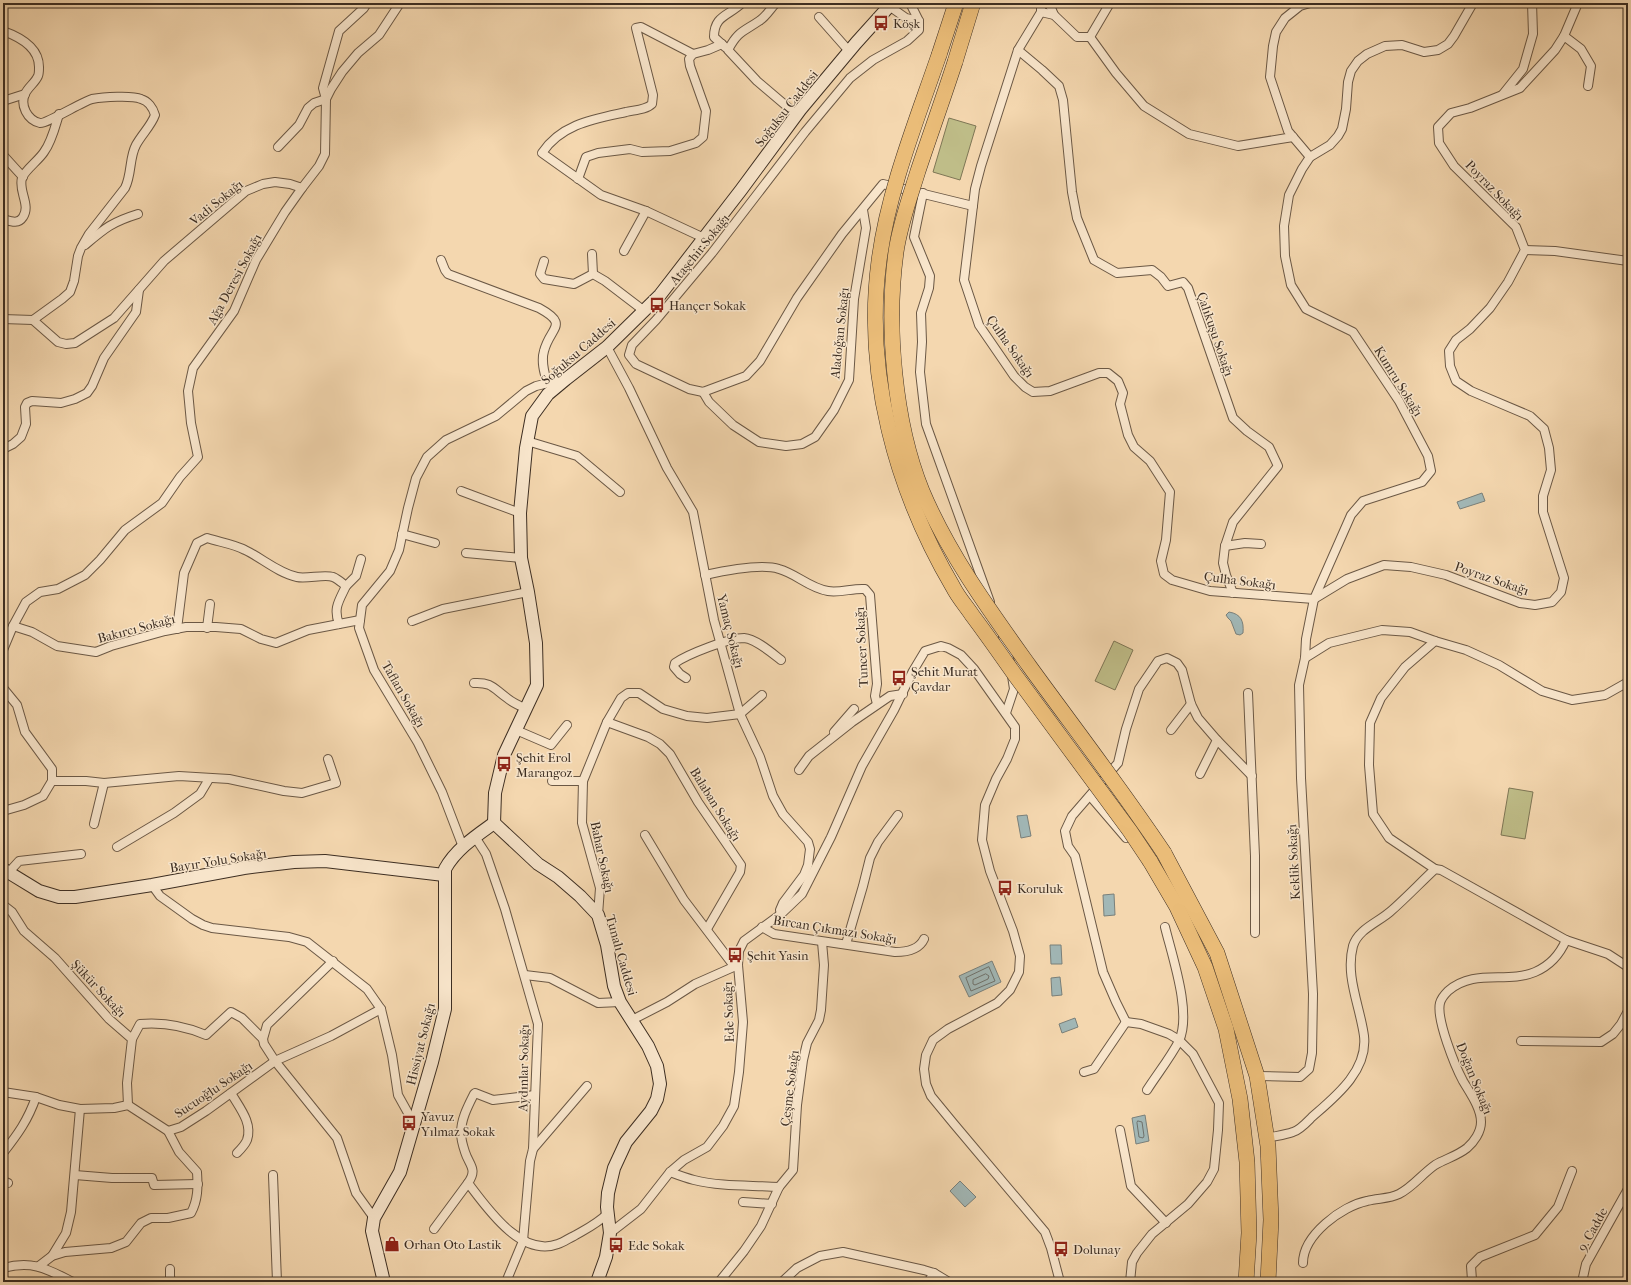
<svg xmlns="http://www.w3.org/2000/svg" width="1631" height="1285" font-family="'IM FELL French Canon',serif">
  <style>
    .green { fill: #bfbd88; stroke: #7e7655 }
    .water { fill: #a1b7b6; stroke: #79807b }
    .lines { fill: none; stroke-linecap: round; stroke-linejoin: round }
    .shore { stroke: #6f726c; stroke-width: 1 }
    .street-casing { stroke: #6b5845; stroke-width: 10 }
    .secondary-casing { stroke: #3d2e22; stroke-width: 14 }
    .highway-casing { stroke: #3d2e22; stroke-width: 16 }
    .street { stroke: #f8e5cb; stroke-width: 8 }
    .secondary { stroke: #f8e5cb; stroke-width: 12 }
    .highway { stroke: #eabc78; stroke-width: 15 }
    .highway-bridge-casing { stroke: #3d2e22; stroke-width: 16; stroke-linecap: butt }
    .highway-bridge { stroke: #eabc78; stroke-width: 15 }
    .labels { text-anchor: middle; stroke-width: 3; stroke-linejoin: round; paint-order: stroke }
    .poi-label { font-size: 13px; fill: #3d2e22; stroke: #f8e5cb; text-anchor: start }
    .street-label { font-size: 13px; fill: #3d2e22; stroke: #f8e5cb }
  </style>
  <rect width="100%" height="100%" fill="#f4d7af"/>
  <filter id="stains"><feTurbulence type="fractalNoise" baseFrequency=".005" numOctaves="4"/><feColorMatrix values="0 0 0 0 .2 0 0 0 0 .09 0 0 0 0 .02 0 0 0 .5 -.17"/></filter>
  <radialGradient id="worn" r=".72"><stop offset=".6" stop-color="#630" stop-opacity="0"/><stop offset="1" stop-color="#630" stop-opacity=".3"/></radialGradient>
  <g class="green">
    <polygon points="949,118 976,126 960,180 933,172"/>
    <polygon points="1114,641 1133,650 1115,690 1095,681"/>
    <polygon points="1509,788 1533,792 1525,839 1501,835"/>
  </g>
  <g class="water">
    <polygon points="1482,493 1485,501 1460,509 1457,502"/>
    <path d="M 1229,612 C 1241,614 1244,621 1243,633 L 1240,635 L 1236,634 L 1231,621 L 1228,618 L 1226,615 Z"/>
    <polygon points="1027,815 1031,836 1021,838 1017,816"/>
    <polygon points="1114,894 1115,915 1104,916 1103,895"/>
    <polygon points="1050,945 1061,945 1062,964 1051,964"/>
    <polygon points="992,961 1001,982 969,997 959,976"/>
    <polygon points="1060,977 1062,995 1052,996 1051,978"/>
    <polygon points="1075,1018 1078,1027 1062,1033 1059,1024"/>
    <polygon points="1145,1115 1149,1141 1136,1144 1132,1118"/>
    <polygon points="960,1181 976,1197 965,1207 950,1191"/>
  </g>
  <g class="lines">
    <g class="shore">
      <polygon points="989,967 995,981 971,991 966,978"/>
      <polygon points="986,974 989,976 988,979 975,985 973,984 973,980"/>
      <polygon points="1138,1121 1142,1122 1144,1136 1143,1138 1139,1137 1137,1123"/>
    </g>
    <defs>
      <g id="street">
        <path d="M 776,3 C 770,9 766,17 759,21 C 743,32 738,31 728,50 L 757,81 L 797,115"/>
        <polyline points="910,3 919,21 919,30 907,41 873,60 850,78 805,132 712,253 656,320 632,345 629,355 636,364 689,389 703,392 746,376 760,361 797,298 842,234 883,184 973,206"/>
        <polyline points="1041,3 1041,12"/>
        <polyline points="1049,3 1054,15"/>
        <polyline points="1310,3 1300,6 1285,18 1276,32 1273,46 1270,77 1288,131 1310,157"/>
        <polyline points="889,6 906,18 919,21"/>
        <polyline points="1041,12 1018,50 981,166 975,189 964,280 979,325 1014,376 1025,387 1033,392 1050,391 1099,373 1108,373 1118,381 1123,393 1120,404 1128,435 1134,447 1150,461 1170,492 1166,540 1161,561 1164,574 1172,580 1210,591 1314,599"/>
        <polyline points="1041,12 1054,15 1077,37 1090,37 1116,73 1144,106 1189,134 1238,146 1293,137"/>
        <polyline points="819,17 849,51"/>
        <path d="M 3,31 C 20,37 39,47 39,67 C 39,70 39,74 38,76 C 35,83 28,87 25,94 C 20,105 27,120 40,123 C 46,124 82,102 92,99 C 103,97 132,95 141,99 C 148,101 153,108 155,115 C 151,126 142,134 136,145 C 129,158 132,174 125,188 L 89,234 L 81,248 L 78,256 L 74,281 L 70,292 L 62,299 L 33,320 L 3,319"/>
        <polyline points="1564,36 1581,49 1591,66 1588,86"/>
        <polyline points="1090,37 1110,3"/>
        <path d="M 725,47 L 714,37 C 714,15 729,16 742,3"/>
        <polyline points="1018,50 1042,70 1059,86 1063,100 1072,192 1077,218 1094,260 1117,273 1152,270 1161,277 1168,286 1183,282 1188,288 1233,418 1247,431 1269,447 1278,466 1233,522 1225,546 1223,563 1226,575 1233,593"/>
        <path d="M 693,54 L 641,27 L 636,28 L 653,95 L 652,104 C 646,110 634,110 626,112 C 594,119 561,124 542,153 L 601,195 L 646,211 L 704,238"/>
        <polyline points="1503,94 1523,69 1533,34 1532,3"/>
        <polyline points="3,101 25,94"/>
        <polyline points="278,147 299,125 308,108 314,103 326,99 323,88 339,31 364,8 367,3"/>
        <polyline points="3,155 23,177"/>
        <polyline points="578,179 586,157 598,153 630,149 642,152 670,151 696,143 703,137 706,111 690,66 689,59 693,54 708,50 722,44"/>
        <polyline points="923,193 914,237 930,276 929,288 921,313 922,342 920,372 926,424 990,602"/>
        <path d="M 3,219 C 10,221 18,225 23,217 C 31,205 18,191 22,178 C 25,170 39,160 44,152 C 52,141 55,127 59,114"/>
        <path d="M 85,245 C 105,228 112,222 138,214"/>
        <polyline points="1525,250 1555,251 1628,261"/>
        <polyline points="624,251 646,211"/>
        <polyline points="592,254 593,274"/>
        <path d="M 441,260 L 445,270 L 448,274 L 539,308 C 570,325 550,327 544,351 C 541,361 544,372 547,382"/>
        <polyline points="544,261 540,274 544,279 574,284 593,274 605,281 643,310"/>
        <polyline points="33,320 58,342 66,344 75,343 114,318 164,261 246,191 263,184 275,182 290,184 302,188 319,166 325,154 326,99 331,89 342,72 358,53 379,35 400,3"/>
        <polyline points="607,347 629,388 667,468 693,512 714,620 740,714 760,757 773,796 783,814 808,842 810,849 808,865 804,875 783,903 780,910 781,914"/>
        <polyline points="703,392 709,402 733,425 759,442 786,446 802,444 815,437 834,410 849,380 854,299 866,228 863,210"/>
        <polyline points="527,441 577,456 620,492"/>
        <polyline points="3,449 13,444 21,437 26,424 25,407 27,403 32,401 61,403 75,399 87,393 92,386 104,358 136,312 139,290"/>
        <polyline points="461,491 520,513"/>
        <polyline points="402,534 435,543"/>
        <polyline points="1225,546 1245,543 1261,544"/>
        <polyline points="466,553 521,558"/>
        <path d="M 705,575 C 723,571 761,563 779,569 C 797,574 809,588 828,591 C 840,593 853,588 865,589 L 870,595 L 877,684 L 875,696 L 877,704"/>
        <polyline points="346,586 356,576 361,559"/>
        <polyline points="1314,599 1347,579 1384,565 1411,567 1446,575 1520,603 1535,605 1552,602 1561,592 1564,578 1543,512 1543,496 1551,470 1549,448 1544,429 1530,416 1471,391 1456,381 1450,366 1449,351 1456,340 1470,329 1490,308 1508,282 1525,250 1516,227 1454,166 1439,143 1438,127 1451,113 1470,108 1520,88 1555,50 1564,36 1578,3"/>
        <polyline points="412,621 443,609 528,592"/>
        <polyline points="13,626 32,632 57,646 96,652 111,646 165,631 186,627 216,627 241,629 261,639 276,643 308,630 360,620"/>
        <polyline points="207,628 210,604"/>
        <path d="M 177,629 L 184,573 L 197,543 L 207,538 C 219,542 234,544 245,550 C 262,558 278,573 297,577 C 307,579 325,574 333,577 C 338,579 342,583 346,586 C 339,601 333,608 339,624"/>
        <polyline points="1003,637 1010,662"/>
        <polyline points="1435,641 1405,667 1381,698 1370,723 1369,765 1373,814 1389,838 1435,869"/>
        <polyline points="3,650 13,626 26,602 40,592 58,589 85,575 100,560 125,530 162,503 180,477 198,457 191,423 188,391 193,368 234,311 256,260 285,212 302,188"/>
        <polyline points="1305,658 1329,643 1382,630 1410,632 1435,641 1466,650 1499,665 1542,691 1572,700 1605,695 1628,682"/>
        <path d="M 686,678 L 680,674 L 674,667 L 675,663 C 688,654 729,638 744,638 C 756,639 772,653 781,660"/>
        <path d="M 474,683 C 492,682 494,689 507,698 C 513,703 520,706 527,709"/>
        <polyline points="3,688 17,705 25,732 52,769 52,781 43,796 24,805 3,811"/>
        <polyline points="1248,693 1255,856 1255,933"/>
        <polyline points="1006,713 1014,689 1012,676"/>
        <polyline points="607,722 648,737 660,744 670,754 698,802 741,865 740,872 707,929"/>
        <polyline points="516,730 551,745 567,725"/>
        <polyline points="1171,730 1191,704"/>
        <polyline points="834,732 854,709"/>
        <polyline points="799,770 809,756 852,722 890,696 903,694"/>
        <polyline points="1200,774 1217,740"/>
        <polyline points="52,781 86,781 104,783 179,776 229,779 284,791 302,793 336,783 328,759"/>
        <polyline points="552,781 583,781"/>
        <polyline points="1090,796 1126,838"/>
        <polyline points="94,824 104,783"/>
        <polyline points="645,835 684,900 734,966"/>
        <polyline points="475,837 486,854 505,909 538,1024 533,1149 530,1161 523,1241 506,1282"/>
        <polyline points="117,847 174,813 200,794 209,779"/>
        <polyline points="463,847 442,792 418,743 374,670 359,628 362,605 390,571 399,550 408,508 416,478 427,457 446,440 496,416 526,391 536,386 565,379"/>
        <polyline points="9,872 19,861 81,854"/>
        <polyline points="152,885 160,896 192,919 203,925 212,928 289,937 307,942 367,989 381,1009 392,1055 398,1095 408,1113 414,1120"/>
        <polyline points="3,905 12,912 24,931 55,958 109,1019 132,1039 127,1083 128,1105"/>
        <polyline points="598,915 600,888 582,823 583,781 607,722 621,698 628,693 639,693 663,709 687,716 707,718 740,714 762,695"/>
        <path d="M 762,927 L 774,934 L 895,952 C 906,952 919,950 924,939"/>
        <polyline points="846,944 863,886 870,858 878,842 898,815"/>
        <polyline points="525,975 550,978 598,1003 620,1002"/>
        <polyline points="632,1020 667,1002 695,984 738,965"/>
        <polyline points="1126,1022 1116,1002 1103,972 1075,856 1068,846 1065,831 1072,816 1118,763 1126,729 1139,689 1158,661 1167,658 1177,663 1182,670 1191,704 1198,718 1217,740 1252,776"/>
        <polyline points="1126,1022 1141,1024 1169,1034 1179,1040 1193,1054 1219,1103 1218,1130 1214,1169 1207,1182 1188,1204 1152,1234 1137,1253 1132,1262 1130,1282"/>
        <path d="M 132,1039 L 140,1024 C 163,1022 185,1026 206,1035 L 231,1012 L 242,1018 L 263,1039 L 264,1044 L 275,1061 L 331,1036 L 381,1009"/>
        <polyline points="263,1039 267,1025 333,961"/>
        <polyline points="1521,1041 1601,1042 1613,1034 1621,1024 1628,1011"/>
        <polyline points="1084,1072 1094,1069 1126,1022"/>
        <polyline points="1257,1076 1300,1077 1309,1069 1312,1053 1313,994 1301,778 1299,685 1305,658 1306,639 1314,599 1351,515 1363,501 1422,482 1431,471 1428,456 1399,401 1353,332 1306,309 1291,285 1285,256 1284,226 1289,195 1302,169 1310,157 1330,145 1338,136 1342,129 1346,109 1348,82 1351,71 1358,61 1367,54 1385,46 1402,45 1424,52 1438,50 1448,44 1454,36 1473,3"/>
        <path d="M 1147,1090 C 1158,1073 1170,1058 1179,1041 C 1192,1013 1172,956 1165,927"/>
        <polyline points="3,1092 36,1097 59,1105 80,1109 114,1108 128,1105 168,1131 181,1127 206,1111 275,1061 337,1138 356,1193 374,1218"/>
        <path d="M 231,1093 C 239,1107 253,1123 247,1140 C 245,1145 240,1150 237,1153"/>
        <path d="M 535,1095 L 493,1100 L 475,1093 L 474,1094 C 468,1106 461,1119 461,1133 C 461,1139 463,1146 465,1152 C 469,1165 478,1169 468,1183 C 487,1208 521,1258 558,1244 C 564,1242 569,1238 574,1236 C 586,1229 597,1224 607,1214"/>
        <polyline points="1120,1130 1131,1186 1166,1223"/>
        <path d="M 1267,1138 C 1275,1136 1285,1135 1293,1132 C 1300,1130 1307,1122 1312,1117 C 1335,1097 1368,1071 1364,1036 C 1360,1006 1345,976 1353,946 C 1358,929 1379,922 1391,911 C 1406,898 1420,883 1435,869 L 1441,870 L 1566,940 L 1608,954 L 1628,967"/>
        <polyline points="533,1149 587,1086"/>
        <path d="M 3,1153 C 18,1134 28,1120 36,1097"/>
        <path d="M 670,1172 C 678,1175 686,1178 694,1180 C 722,1187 751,1185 779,1187"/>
        <polyline points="75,1175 112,1178 152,1178 154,1185 198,1184"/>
        <polyline points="273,1175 277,1282"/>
        <polyline points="3,1181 8,1183"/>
        <polyline points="743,1202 772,1204"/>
        <polyline points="434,1229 468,1183"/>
        <polyline points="610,1233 641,1209 670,1172 684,1160 707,1147 723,1126 734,1106 739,1072 743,1022 738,965 739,951 744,941 781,914 802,894 831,837 862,766 894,710 913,671 925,651 941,646 948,648 961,655 974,669 1015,727 1015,739 1007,759 996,779 985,805 982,840 990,871 1013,931 1020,956 1019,972 1010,990 997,1003 948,1029 933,1040 926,1055 924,1069 926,1084 931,1096 954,1124 1045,1232 1051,1248 1060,1282"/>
        <polyline points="52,1256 66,1233 71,1212 80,1109"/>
        <path d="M 1303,1263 C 1303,1235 1342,1206 1367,1201 C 1378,1198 1389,1199 1399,1194 C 1413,1187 1422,1174 1435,1165 C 1445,1159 1457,1156 1467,1148 C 1474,1142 1481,1132 1481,1122 C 1481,1108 1470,1093 1463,1081 C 1455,1066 1436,1019 1440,1003 C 1441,999 1445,994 1448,991 C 1475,968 1506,984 1535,972 C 1549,966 1560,954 1566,940"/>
        <path d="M 39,1266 L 52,1256 L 65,1252 L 111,1248 L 126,1242 L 141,1223 L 151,1218 L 168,1218 L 191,1213 C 198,1200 198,1187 197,1172 L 179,1152 L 168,1131"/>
        <path d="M 3,1268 C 33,1260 47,1269 73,1282"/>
        <polyline points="170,1269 170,1277 172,1282"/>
        <polyline points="719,1282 744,1251 761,1226 779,1187 793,1170 797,1105 803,1060 807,1043 819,1020 821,1010 824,965 822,942"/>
        <polyline points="782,1282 797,1268 820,1256 843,1252 924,1270 934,1273 949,1282"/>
        <polyline points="928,1282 934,1273"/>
        <polyline points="1474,1282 1472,1280 1471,1266 1480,1257 1535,1235 1558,1207 1572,1171"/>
        <polyline points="1582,1282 1586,1264 1628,1189"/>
      </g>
      <g id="secondary">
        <polyline points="494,823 495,793 504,755 537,685 536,643 528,592 521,558 520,513 526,448 532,416 548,394 566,379 607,347 660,295 741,190 800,110 856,43 892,3"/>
        <polyline points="494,823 538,864 558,877 580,896 598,915 607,945 614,986 620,1002 648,1046 657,1066 660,1084 657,1099 651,1111 626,1142 614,1168 608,1193 607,1207 610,1233 606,1257 597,1282"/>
        <polyline points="3,869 39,891 59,897 75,897 152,885 244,868 294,862 325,861 444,875"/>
        <path d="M 384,1282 L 372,1231 L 374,1218 L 400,1172 L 432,1062 L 445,1009 L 445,869 C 456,849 476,836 494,823"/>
      </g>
      <g id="highway">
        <polyline points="939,55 956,3"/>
        <polyline points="955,62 973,3"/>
        <polyline points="1164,853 1217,953 1257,1076 1268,1146 1271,1220 1268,1282"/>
        <polyline points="1150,861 1177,907 1205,967 1226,1029 1240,1099 1247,1162 1249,1233 1246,1282"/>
      </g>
    </defs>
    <use href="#street" class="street-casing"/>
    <use href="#secondary" class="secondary-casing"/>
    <use href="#highway" class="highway-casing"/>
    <use href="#street" class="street"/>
    <use href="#secondary" class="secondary"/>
    <use href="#highway" class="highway"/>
    <defs>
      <g id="highway-bridge">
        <path d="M 939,55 C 916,122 888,191 879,261 C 864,374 896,490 953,587 C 958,597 966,606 972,615 C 987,635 1001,655 1015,675 C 1053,727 1092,779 1130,831 L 1150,861"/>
        <path d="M 955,62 C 943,99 930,135 918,171 C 910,197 900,224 896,252 C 886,325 894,422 922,491 C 949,555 990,611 1030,667 C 1075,729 1122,790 1164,853"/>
      </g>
    </defs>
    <use href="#highway-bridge" class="highway-bridge-casing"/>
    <use href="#highway-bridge" class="highway-bridge"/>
  </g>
  <defs>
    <symbol id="bus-bare" viewBox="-9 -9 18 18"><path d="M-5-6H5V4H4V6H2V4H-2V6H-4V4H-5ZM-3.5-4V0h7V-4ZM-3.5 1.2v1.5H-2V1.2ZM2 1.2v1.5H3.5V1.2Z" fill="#8f2418" stroke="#f8e5cb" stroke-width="2.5" paint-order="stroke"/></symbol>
    <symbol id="shop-bare" viewBox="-9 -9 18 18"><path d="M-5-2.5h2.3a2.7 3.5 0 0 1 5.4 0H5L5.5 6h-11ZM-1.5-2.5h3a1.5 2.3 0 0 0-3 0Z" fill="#8f2418" stroke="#f8e5cb" stroke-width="2.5" paint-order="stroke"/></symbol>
  </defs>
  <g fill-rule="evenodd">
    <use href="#bus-bare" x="870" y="12" width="22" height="22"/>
    <use href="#bus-bare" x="646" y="294" width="22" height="22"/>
    <use href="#bus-bare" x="888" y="667" width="22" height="22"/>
    <use href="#bus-bare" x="493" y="753" width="22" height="22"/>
    <use href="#bus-bare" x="994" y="877" width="22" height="22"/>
    <use href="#bus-bare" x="724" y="944" width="22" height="22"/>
    <use href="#bus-bare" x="398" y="1112" width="22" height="22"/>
    <use href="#shop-bare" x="381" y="1233" width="22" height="22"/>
    <use href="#bus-bare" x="605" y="1234" width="22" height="22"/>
    <use href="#bus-bare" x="1050" y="1238" width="22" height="22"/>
  </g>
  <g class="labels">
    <g class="poi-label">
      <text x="893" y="28">Köşk</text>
      <text x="669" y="310">Hançer Sokak</text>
      <text x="911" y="676">Şehit Murat<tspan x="911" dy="15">Çavdar</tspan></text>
      <text x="516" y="762">Şehit Erol<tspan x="516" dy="15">Marangoz</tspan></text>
      <text x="1017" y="893">Koruluk</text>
      <text x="747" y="960">Şehit Yasin</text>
      <text x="421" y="1121">Yavuz<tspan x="421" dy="15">Yılmaz Sokak</tspan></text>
      <text x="404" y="1249">Orhan Oto Lastik</text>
      <text x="628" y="1250">Ede Sokak</text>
      <text x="1073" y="1254">Dolunay</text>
    </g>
    <g class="street-label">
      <text transform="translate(786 108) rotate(-52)" y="5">Soğuksu Caddesi</text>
      <text transform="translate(1495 190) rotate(46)" y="5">Poyraz Sokağı</text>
      <text transform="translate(216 202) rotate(-39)" y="5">Vadi Sokağı</text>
      <text transform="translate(699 249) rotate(-51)" y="5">Ataşehir Sokağı</text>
      <text transform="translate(234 279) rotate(-62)" y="5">Ağa Deresi Sokağı</text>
      <text transform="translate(839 333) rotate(-84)" y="5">Aladoğan Sokağı</text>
      <text transform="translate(1216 334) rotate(71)" y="5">Çalıkuşu Sokağı</text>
      <text transform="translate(1011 346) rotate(55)" y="5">Çulha Sokağı</text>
      <text transform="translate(578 351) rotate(-41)" y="5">Soğuksu Caddesi</text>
      <text transform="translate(1399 381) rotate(58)" y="5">Kumru Sokağı</text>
      <text transform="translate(1492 578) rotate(19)" y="5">Poyraz Sokağı</text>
      <text transform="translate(1240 580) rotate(7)" y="5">Çulha Sokağı</text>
      <text transform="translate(136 628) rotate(-15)" y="5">Bakırcı Sokağı</text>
      <text transform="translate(731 631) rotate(76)" y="5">Yamaç Sokağı</text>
      <text transform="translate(861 647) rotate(-93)" y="5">Tuncer Sokağı</text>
      <text transform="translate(404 694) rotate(60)" y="5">Taflan Sokağı</text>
      <text transform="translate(716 804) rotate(58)" y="5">Balaban Sokağı</text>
      <text transform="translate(603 857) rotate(78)" y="5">Bahar Sokağı</text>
      <text transform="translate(218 860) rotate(-9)" y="5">Bayır Yolu Sokağı</text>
      <text transform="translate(1293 862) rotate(-93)" y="5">Keklik Sokağı</text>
      <text transform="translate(835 929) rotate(9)" y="5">Bircan Çıkmazı Sokağı</text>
      <text transform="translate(622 955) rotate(74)" y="5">Tunalı Caddesi</text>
      <text transform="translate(99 988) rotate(47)" y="5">Şükür Sokağı</text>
      <text transform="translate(728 1012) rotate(-92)" y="5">Ede Sokağı</text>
      <text transform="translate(420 1044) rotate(-76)" y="5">Hissiyat Sokağı</text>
      <text transform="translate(523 1068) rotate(-89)" y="5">Aydınlar Sokağı</text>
      <text transform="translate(1475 1078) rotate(68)" y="5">Doğan Sokağı</text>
      <text transform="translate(789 1088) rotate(-83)" y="5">Çeşme Sokağı</text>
      <text transform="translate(213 1089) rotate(-34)" y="5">Sucuoğlu Sokağı</text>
      <text transform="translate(1592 1229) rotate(-61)" y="5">9. Cadde</text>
    </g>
  </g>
  <rect width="1631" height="1285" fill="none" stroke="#f4d7af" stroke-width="16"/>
  <rect x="4" y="4" width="1623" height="1277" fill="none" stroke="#3d2e22" stroke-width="2"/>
  <rect x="8" y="8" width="1615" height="1269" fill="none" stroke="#3d2e22"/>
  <rect width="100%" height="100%" filter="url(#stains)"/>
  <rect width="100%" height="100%" fill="url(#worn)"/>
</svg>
